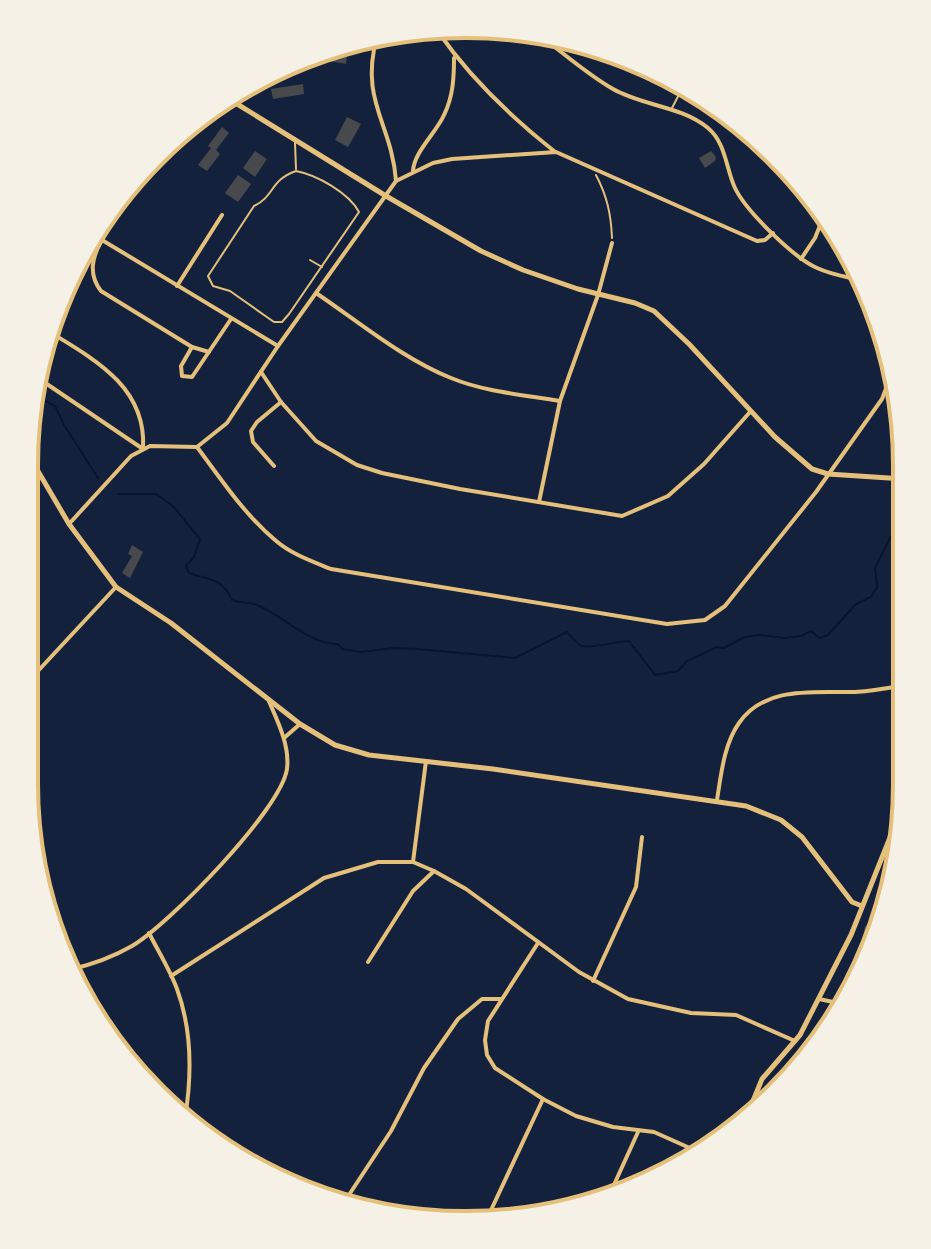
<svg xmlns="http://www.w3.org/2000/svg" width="931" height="1249" font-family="'Sofia Sans Condensed',sans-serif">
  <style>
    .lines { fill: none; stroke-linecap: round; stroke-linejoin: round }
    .stream { stroke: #0b132b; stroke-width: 2 }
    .building { fill: #48494c }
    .path { stroke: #e5c07b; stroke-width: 2 }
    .service { stroke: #e5c07b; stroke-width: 2 }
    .minor { stroke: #e5c07b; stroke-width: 4 }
    .tertiary { stroke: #e5c07b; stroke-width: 5 }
    .secondary { stroke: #e5c07b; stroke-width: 5 }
    .rim { fill: none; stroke: #e5c07b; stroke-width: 4 }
  </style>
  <rect width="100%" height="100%" fill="#14213d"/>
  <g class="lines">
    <g class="stream">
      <polyline points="32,394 55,406 64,425 98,478"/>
      <path d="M 118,494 L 156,494 L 173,506 L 200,539 L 194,557 L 186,566 L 189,573 C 211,581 221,577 232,600 C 240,603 249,602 257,605 C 283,615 309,645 338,644 L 342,649 L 361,652 L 394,648 L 417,649 L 515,658 L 567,632 C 571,636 577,644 582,646 C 590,649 618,641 629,641 L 655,675 L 678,671 L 687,661 L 717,647 L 724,648 L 745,637 L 759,635 L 785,638 L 801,636 L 811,631 L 820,638 L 828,635 L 856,604 L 871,597 L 877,587 L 875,568 L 890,538 L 904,525"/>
    </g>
  </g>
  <g class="building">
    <polygon points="339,45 348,47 346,64 312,58"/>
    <polygon points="303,84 304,94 273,99 271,89"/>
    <polygon points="347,117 361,124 348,147 335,140"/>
    <polygon points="222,127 229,133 216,150 220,154 207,171 198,165 211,148 208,146"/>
    <polygon points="255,151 267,159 255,177 243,168"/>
    <polygon points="711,151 716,157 715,161 705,168 699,158"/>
    <polygon points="238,175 251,184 238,202 225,193"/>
    <polygon points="132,545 143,552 130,578 122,573 132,556 128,554"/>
    <polygon points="865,926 877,928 876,938 863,939"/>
  </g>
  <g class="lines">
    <path class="path" d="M 596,175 C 607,196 611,214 612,238"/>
    <g class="service">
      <polyline points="672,108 685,83"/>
      <polyline points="295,143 296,169"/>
      <path d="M 296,171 C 317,175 349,193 359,212 L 289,314 L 282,322 L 274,322 L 230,291 L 213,286 L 208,276 L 254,206 C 275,196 270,180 296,171 Z"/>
      <polyline points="310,260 322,267"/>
    </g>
    <g class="minor">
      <path d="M 534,31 C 560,50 585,73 613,89 C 643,106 681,106 708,128 C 726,143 726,169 735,188 C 746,211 794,258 817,268 C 832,275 848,277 864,281"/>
      <path d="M 439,33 C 471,79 510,116 554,151"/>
      <path d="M 377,37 C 359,100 392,124 396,181"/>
      <polyline points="773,164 788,179 809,191"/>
      <path d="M 413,171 C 414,152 436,133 444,115 C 453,97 454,78 454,58"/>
      <polyline points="92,234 278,346"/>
      <path d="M 102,240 C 92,257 88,274 101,291 L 192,347 L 181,366 L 182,376 L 192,377 L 231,319"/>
      <polyline points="801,259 815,238 825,213"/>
      <polyline points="177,286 222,215"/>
      <path d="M 316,293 C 359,322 403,359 451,378 C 485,392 525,395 560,401"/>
      <path d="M 48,331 C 94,359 147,387 143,449"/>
      <polyline points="192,347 209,352"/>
      <polyline points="261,372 281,402 316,441 357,465 382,473 460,489 622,516 668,496 704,464 750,412"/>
      <polyline points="35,376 143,449"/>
      <path d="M 197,447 C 221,479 244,514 275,540 C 291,554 311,561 331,569 L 667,624 L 705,620 L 725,606 L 816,492 L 882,399 L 890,378 L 891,363"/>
      <polyline points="274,466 253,442 251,431 257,422 281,402"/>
      <polyline points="539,502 560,401 598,295 612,243"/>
      <polyline points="69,524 131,456 150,446 197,447 227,423 278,346 396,181 433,163 452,159 556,152 757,241 765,240 773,233"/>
      <polyline points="24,686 116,587"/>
      <polyline points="284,738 300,724"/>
      <path d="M 717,800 C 721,775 724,744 739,723 C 765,685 816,693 855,692 C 872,691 889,688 905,685"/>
      <polyline points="413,862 426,761"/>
      <path d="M 149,933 C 158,951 170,970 177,989 C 192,1030 192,1075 185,1118"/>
      <polyline points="538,943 488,1021 485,1040 487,1055 495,1068 543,1099 576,1116 613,1127 654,1132 701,1153"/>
      <polyline points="368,962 413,891 434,871"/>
      <path d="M 69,970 C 90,965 113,957 132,946 C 168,925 281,810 287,769 C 290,745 277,720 268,699"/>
      <polyline points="171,976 324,878 378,862 413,862 434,871 466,889 579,972 628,999 691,1013 736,1015 795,1041"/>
      <polyline points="593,981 636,887 642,837"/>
      <polyline points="819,999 847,1005"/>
      <polyline points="608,1198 638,1132"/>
      <polyline points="343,1204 391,1131 424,1068 458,1019 482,999 501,999"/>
      <polyline points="490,1214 507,1221"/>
      <polyline points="485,1223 543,1099"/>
    </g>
    <polyline class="tertiary" points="25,449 69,524 116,587 171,623 300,724 335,745 369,755 493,769 746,806 781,820 802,837 852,902 862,906"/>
    <g class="secondary">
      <polyline points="229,99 386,196 481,251 523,270 578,289 635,303 654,311 689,344 775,437 812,469 828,474 904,479"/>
      <polyline points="744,1123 762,1079 800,1035 851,935 891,835 906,783"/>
    </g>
  </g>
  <path d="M0 0H931V1249H0ZM465 38H466A427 427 0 0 1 893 465V784A427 427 0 0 1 466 1211H465A427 427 0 0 1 38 784V465A427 427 0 0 1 465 38Z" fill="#f6f1e7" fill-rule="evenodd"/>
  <path class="rim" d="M465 38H466A427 427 0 0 1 893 465V784A427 427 0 0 1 466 1211H465A427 427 0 0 1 38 784V465A427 427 0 0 1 465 38Z"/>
</svg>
